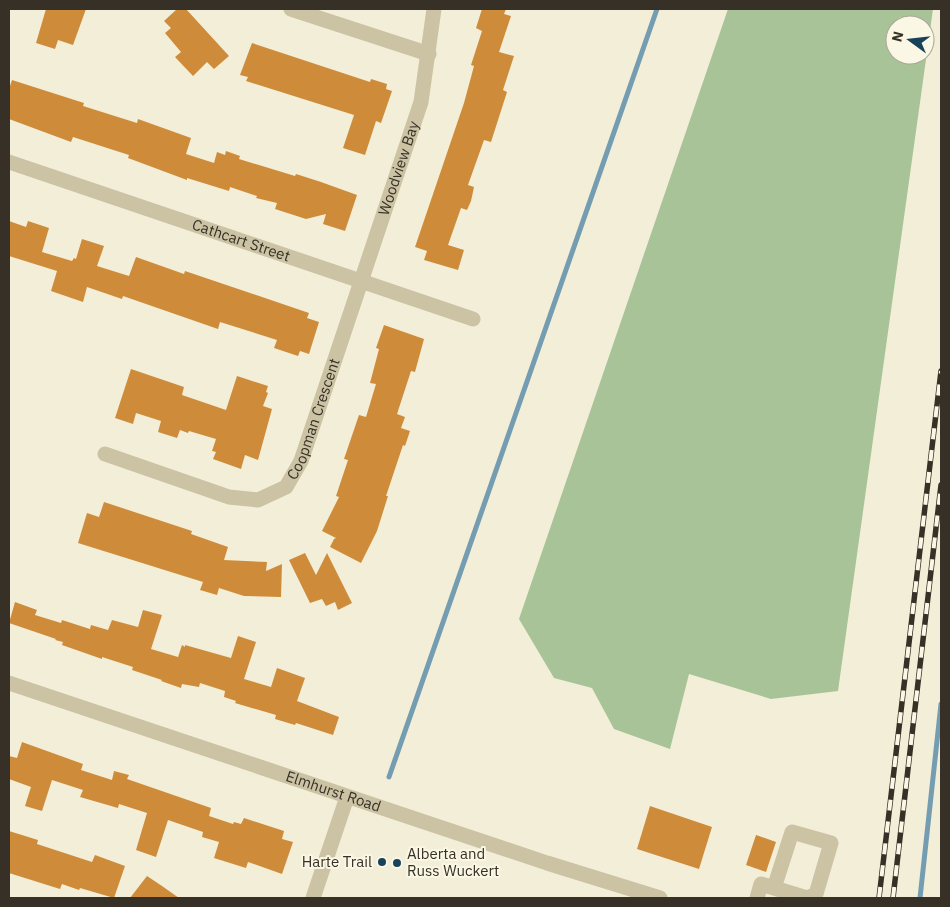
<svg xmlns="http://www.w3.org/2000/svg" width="950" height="907" font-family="'IBM Plex Sans',sans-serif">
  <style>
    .green { fill: #a7c397; fill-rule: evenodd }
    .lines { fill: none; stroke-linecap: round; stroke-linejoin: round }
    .stream { stroke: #759db2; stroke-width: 5 }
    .building { fill: #ce8c3b }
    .minor { stroke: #ccc2a4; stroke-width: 15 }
    .rail-casing { stroke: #363026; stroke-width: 5.5 }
    .rail { stroke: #faf7e5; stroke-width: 4; stroke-dasharray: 11; stroke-linecap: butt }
    .poi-dot { fill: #19425a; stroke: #faf7e5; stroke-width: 2 }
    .labels { text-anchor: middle; stroke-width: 4; stroke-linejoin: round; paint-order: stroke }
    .street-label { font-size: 15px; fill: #363026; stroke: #faf7e5 }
    .poi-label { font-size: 15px; fill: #363026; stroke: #faf7e5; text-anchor: start }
  </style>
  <rect width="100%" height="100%" fill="#f3eed8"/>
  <path class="green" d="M 728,9 L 933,9 L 838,691 L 771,699 L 689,674 L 670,749 L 614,729 L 592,688 L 554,678 L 519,619 ZM 895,25 L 925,25 L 925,55 L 895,55 Z"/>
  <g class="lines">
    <g class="stream">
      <polyline points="389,777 657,9"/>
      <polyline points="920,898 941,704"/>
    </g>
  </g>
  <g class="building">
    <polygon points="46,9 86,9 73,45 58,40 55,49 36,43"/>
    <polygon points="177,9 186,9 229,56 214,69 207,62 193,76 175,57 181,52 165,33 171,28 164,21"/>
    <polygon points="482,9 506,9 504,14 511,16 499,52 514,56 503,90 507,92 491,142 484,140 468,185 474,187 471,201 467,210 461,208 448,245 464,250 458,270 424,260 427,251 415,247 464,103 474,66 471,65 482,31 476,28"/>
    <polygon points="252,43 370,82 371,79 387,84 386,89 392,91 381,123 376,121 365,155 343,148 354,115 246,81 248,77 240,75"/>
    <polygon points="12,80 84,103 83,106 137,123 138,119 191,138 186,154 214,163 217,152 225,155 226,151 240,156 239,159 295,176 296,174 321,182 357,195 345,231 323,224 326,214 306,219 275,209 277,203 256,198 257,196 230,187 229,191 187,178 187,180 128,158 129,155 73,137 71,142 9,119 9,89"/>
    <polygon points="9,221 26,227 28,221 49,228 42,252 72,261 74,258 76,259 82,239 104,246 97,266 129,276 136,257 184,274 185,271 309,313 307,318 319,322 309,354 300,351 298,356 274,348 277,340 220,322 218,329 123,296 122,299 87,287 83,302 51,291 57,271 9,256"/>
    <polygon points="384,325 424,339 415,372 411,371 397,414 405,417 401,428 410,431 405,446 403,445 386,496 388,496 377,531 361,563 330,547 334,539 336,538 322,531 339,497 336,496 348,460 344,459 359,415 366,417 376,384 370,383 379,349 376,348"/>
    <polygon points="131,369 184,387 182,395 226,410 237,376 268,386 266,392 268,393 263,406 272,409 258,460 245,455 241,469 213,459 216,452 212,451 216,439 189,431 188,433 180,430 177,438 158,432 161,421 136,413 133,424 115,418"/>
    <polygon points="104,502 192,531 191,534 228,547 224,560 267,562 266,571 282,564 281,597 244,596 219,588 217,595 200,590 203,582 78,543 87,513 99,517"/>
    <polygon points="305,553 316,575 327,553 352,603 338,610 335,602 326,606 322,599 310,603 289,560"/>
    <polygon points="15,602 37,610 35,615 61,623 62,620 90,629 91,625 108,630 112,620 138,627 143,610 162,615 151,649 178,657 182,645 185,647 185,645 231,658 238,636 256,642 244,679 271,687 277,668 305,678 297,701 339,717 333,735 296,723 295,725 275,719 276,715 235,703 236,701 224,697 225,691 200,683 199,687 182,684 181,688 161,681 162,680 132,670 133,667 102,657 102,659 62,645 63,642 55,640 56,639 9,623"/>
    <polygon points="22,742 83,764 81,770 112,780 114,771 129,775 127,779 211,808 209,816 233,824 234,822 241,824 244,818 284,831 282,839 293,842 282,874 248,862 246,868 214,858 219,842 202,837 203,832 168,820 156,857 136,850 147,813 119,804 118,808 80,797 83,790 52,780 42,811 25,806 31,787 9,779 9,756 17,758"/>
    <polygon points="650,806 712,827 699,869 637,849"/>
    <polygon points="9,831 38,840 37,844 92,862 95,855 125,866 114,898 80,888 79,890 62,884 60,889 9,873"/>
    <polygon points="756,835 776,842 766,872 746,865"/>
    <polygon points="147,876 162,886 179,898 130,898"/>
  </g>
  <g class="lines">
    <g class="minor">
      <polyline points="291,9 429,54"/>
      <path id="s1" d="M 9,162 L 473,319"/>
      <path id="s2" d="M 105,454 L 229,497 L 258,500 L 286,487 L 301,461 L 421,102 L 434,9"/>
      <path id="s3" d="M 9,683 L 547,863 L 660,898"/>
      <polyline points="313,898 347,797"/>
      <polyline points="757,898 761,884 807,898 816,894 831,843 792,832 774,888"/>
    </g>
    <defs>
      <g id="rail">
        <polyline points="879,898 941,371"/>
        <polyline points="893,898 941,485"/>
      </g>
    </defs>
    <use href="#rail" class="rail-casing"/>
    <use href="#rail" class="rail"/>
  </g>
  <g class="poi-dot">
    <circle cx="382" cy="862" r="5"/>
    <circle cx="397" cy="863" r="5"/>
  </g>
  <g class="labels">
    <g class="street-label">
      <text dy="5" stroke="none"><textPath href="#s2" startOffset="530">Woodview Bay</textPath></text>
      <text dy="5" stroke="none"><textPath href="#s1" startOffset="245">Cathcart Street</textPath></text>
      <text dy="5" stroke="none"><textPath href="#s2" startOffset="265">Coopman Crescent</textPath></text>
      <text dy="5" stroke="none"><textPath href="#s3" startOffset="342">Elmhurst Road</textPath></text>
    </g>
    <g class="poi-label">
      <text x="407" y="859">Alberta and<tspan x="407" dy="17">Russ Wuckert</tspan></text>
      <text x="372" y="867" text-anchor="end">Harte Trail</text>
    </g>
  </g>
  <rect width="950" height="907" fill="none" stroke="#363026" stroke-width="20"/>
  <g transform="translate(910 40) rotate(285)"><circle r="24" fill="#faf7e5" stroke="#aca799"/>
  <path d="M0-4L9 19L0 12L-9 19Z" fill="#19425a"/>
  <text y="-8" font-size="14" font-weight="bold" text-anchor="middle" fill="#363026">N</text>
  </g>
</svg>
